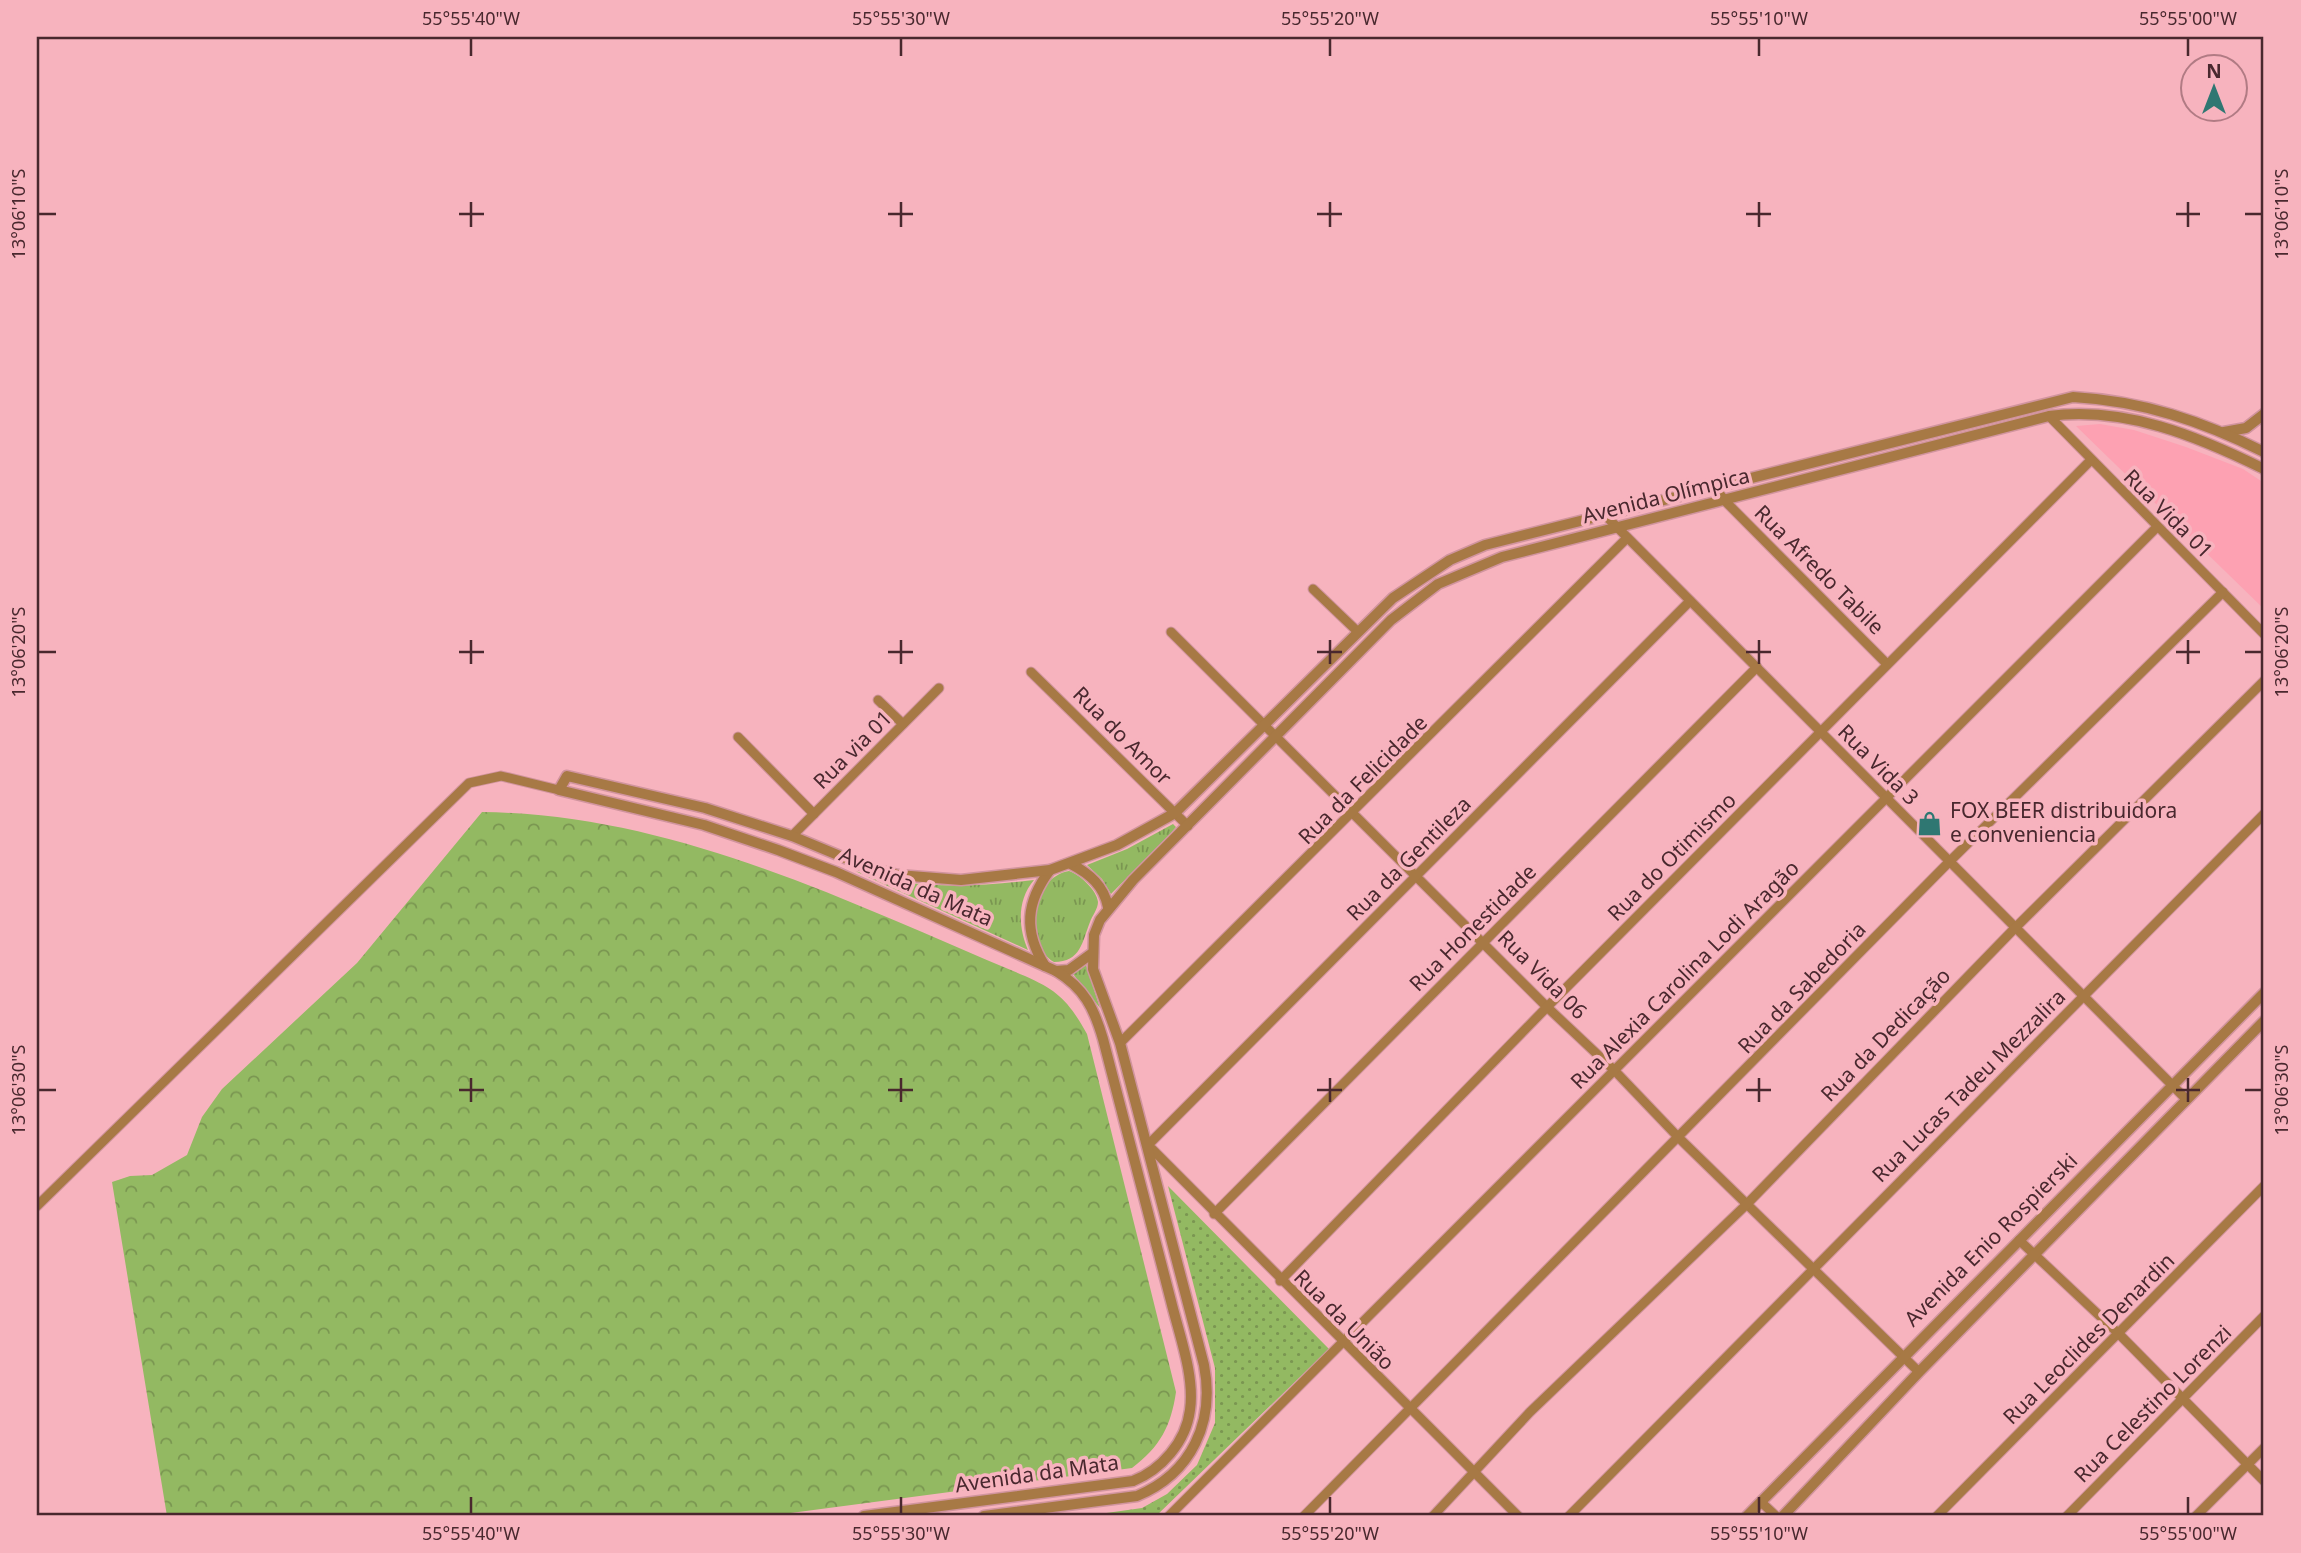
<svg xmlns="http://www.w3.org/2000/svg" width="2301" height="1553" font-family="'Noto Sans',sans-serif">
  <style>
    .built { fill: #fda1b2 }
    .grass { fill: url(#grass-tufts) }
    .forest { fill: url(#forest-crowns) }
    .park { fill: url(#park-dots) }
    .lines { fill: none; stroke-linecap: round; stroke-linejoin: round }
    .minor-casing { stroke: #d1949e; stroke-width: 11 }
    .tertiary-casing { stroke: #d1949e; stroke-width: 13 }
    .minor { stroke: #a77945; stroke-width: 9 }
    .tertiary { stroke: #a77945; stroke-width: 10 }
    .ticks { fill: none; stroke: #49282e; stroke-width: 2.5 }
    .labels { text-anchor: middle; stroke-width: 7; stroke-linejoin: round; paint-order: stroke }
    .street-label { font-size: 21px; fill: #49282e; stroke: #f7b3be }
    .poi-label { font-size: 21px; fill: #49282e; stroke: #f7b3be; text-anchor: start }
    .neatline { fill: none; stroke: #49282e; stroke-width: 2.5 }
    .ticks-label { font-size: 18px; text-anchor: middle; fill: #49282e }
  </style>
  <defs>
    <pattern id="grass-tufts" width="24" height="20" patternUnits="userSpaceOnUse" patternTransform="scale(1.75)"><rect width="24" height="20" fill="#93b962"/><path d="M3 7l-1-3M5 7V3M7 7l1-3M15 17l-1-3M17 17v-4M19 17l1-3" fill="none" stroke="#7a9651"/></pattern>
    <pattern id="forest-crowns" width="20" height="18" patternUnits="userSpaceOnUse" patternTransform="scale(1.75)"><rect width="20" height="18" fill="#93b962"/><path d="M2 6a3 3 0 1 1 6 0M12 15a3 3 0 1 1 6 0" fill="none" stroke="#7a9651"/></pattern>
    <pattern id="park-dots" width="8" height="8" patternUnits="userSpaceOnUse" patternTransform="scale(1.75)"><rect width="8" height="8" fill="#93b962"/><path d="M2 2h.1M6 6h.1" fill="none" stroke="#7a9651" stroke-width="1.8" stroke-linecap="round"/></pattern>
  </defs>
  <rect width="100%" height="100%" fill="#f7b3be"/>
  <polygon class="built" points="2100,424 2134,430 2186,447 2243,469 2264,483 2264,609 2076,426"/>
  <g class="grass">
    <polygon points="1173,824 1176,827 1170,834 1111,894 1102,879 1087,865 1127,849"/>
    <path d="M 855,871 C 914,890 973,887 1034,880 C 1017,900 1018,927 1028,950 Z"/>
    <path d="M 1069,871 C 1079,874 1097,890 1098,902 C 1098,909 1092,916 1090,922 C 1082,942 1081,962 1054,962 C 1023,944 1031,877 1069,871 Z"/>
    <polygon points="1086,965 1100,1008 1073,974"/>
  </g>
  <path class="forest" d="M 482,812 C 675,814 850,903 1025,976 C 1059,991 1069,1002 1087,1034 L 1176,1392 C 1171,1426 1160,1447 1132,1468 L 768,1516 L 167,1516 L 112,1182 L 130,1176 L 152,1175 L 187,1155 L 202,1117 L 222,1089 L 357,963 Z"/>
  <polygon class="park" points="1168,1186 1329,1349 1156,1516 1085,1516 1142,1508 1167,1494 1197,1465 1215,1423 1215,1368"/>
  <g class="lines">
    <defs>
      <g id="minor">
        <polyline points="2049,416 2264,634"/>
        <polyline points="1714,486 1725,501 1887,664"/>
        <polyline points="1604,514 2186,1099"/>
        <polyline points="1313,589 1357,631"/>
        <polyline points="1171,632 1547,1007 1615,1071 1679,1138 1919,1372"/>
        <polyline points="1031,672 1188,826"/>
        <polyline points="878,700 903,724"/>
        <polyline points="738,737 814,814"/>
        <polyline points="792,836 939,688"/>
        <polyline points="1120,1043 1627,538"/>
        <polyline points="37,1206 469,783 501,776 559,790"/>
        <polyline points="1214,1214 1757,667"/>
        <polyline points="2019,1240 2119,1334 2264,1481"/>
        <polyline points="1280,1281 1547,1007 2090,461"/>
        <polyline points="1761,1502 1776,1516"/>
        <polyline points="1169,1516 2156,528"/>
        <polyline points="1304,1516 1949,862 2223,592"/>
        <polyline points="1433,1516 1530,1412 1747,1204 2014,929 2264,681"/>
        <polyline points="1518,1516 1148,1145 1690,601"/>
        <polyline points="1569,1516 2264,814"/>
        <polyline points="1937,1516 2264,1186"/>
        <polyline points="2067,1516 2264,1316"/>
        <polyline points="2196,1516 2264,1448"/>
      </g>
      <g id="tertiary">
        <polyline points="2224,432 2246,428 2264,414"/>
        <path d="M 1071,864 C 1090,874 1104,886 1108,907"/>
        <path d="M 1045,966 C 1023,931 1026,902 1050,870"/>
        <polyline points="1056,971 1069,970 1091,954"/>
        <path d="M 864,1516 L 1133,1481 C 1161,1470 1186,1442 1190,1410 C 1195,1376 1179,1334 1171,1301 C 1149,1213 1125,1126 1103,1039 C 1094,1008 1084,988 1056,971 L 836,872 L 778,850 L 704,825 L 559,790 L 567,776 L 705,808 L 792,836 L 869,868 L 898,875 L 961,880 L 1050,870 L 1117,845 L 1175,813 L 1393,598 L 1450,560 L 1485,545 L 2073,397 C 2143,401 2202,421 2264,452"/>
        <path d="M 984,1516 L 1137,1496 C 1192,1473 1215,1422 1204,1365 L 1120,1043 L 1093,969 L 1094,935 L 1100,920 L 1133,880 L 1391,620 L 1438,584 L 1502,557 L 2049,416 C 2125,406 2197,436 2264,469"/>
        <polyline points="1747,1516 2264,993"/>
        <polyline points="1783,1516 1919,1372 2264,1021"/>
      </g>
    </defs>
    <use href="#minor" class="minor-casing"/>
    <use href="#tertiary" class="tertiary-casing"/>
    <use href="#minor" class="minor"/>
    <use href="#tertiary" class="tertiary"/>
  </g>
  <path class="ticks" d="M 471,38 L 471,56M 901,38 L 901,56M 1330,38 L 1330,56M 1759,38 L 1759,56M 2188,38 L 2188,56M 471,202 L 471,227M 901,202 L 901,227M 1330,202 L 1330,227M 1759,202 L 1759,227M 2188,202 L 2188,227M 38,214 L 56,214M 459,214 L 484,214M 888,214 L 913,214M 1317,214 L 1342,214M 1746,214 L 1771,214M 2176,214 L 2200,214M 2245,214 L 2262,214M 471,640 L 471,664M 901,640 L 901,664M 1330,640 L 1330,664M 1759,640 L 1759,664M 2188,640 L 2188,664M 38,652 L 56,652M 459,652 L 484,652M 888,652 L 913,652M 1317,652 L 1342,652M 1746,652 L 1771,652M 2176,652 L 2200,652M 2245,652 L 2262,652M 471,1078 L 471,1102M 901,1078 L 901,1102M 1330,1078 L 1330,1102M 1759,1078 L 1759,1102M 2188,1078 L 2188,1102M 38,1090 L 56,1090M 459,1090 L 484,1090M 888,1090 L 913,1090M 1317,1090 L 1342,1090M 1746,1090 L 1771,1090M 2176,1090 L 2200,1090M 2245,1090 L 2262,1090M 471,1497 L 471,1514M 901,1497 L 901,1514M 1330,1497 L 1330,1514M 1759,1497 L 1759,1514M 2188,1497 L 2188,1514"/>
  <defs>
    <symbol id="shop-bare" viewBox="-9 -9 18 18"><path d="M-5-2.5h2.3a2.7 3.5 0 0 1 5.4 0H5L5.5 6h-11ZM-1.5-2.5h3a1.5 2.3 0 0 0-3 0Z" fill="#2f7772" stroke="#f7b3be" stroke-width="2.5" paint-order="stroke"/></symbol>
  </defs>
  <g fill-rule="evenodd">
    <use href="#shop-bare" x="1912" y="806" width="35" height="35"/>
  </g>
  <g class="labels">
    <g class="street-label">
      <text transform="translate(1666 496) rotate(-14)" y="7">Avenida Olímpica</text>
      <text transform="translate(2168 514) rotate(45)" y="7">Rua Vida 01</text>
      <text transform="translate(1819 570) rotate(45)" y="7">Rua Afredo Tabile</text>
      <text transform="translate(1122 736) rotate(45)" y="7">Rua do Amor</text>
      <text transform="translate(853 750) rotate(-45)" y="7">Rua via 01</text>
      <text transform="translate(1878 765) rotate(45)" y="7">Rua Vida 3</text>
      <text transform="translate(1363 780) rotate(-45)" y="7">Rua da Felicidade</text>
      <text transform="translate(1672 857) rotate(-45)" y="7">Rua do Otimismo</text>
      <text transform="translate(1409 859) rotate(-45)" y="7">Rua da Gentileza</text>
      <text transform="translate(916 887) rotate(24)" y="7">Avenida da Mata</text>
      <text transform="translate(1473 928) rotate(-45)" y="7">Rua Honestidade</text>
      <text transform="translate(1542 975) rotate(45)" y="7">Rua Vida 06</text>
      <text transform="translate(1685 975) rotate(-45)" y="7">Rua Alexia Carolina Lodi Aragão</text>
      <text transform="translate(1802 988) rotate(-46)" y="7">Rua da Sabedoria</text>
      <text transform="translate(1886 1035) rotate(-46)" y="7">Rua da Dedicação</text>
      <text transform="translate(1969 1086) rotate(-45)" y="7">Rua Lucas Tadeu Mezzalira</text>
      <text transform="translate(1991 1240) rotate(-45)" y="7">Avenida Enio Rospierski</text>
      <text transform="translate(1344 1320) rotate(45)" y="7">Rua da União</text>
      <text transform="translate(2089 1339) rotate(-45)" y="7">Rua Leoclides Denardin</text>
      <text transform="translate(2153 1404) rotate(-45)" y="7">Rua Celestino Lorenzi</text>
      <text transform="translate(1037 1474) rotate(-8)" y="7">Avenida da Mata</text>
    </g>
    <g class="poi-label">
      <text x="1950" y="818">FOX BEER distribuidora<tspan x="1950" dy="24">e conveniencia</tspan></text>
    </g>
  </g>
  <rect width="2301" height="1553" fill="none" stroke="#f7b3be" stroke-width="77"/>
  <g transform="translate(2214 88)"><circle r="33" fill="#f7b3be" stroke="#b17b84" stroke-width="2"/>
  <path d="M0-5L12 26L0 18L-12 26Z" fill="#2f7772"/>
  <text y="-10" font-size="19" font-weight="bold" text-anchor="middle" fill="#49282e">N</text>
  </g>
  <rect x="38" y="38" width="2224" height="1476" class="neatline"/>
  <g class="ticks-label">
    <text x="471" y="25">55°55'40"W</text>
    <text x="901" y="25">55°55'30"W</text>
    <text x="1330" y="25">55°55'20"W</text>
    <text x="1759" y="25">55°55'10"W</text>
    <text x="2188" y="25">55°55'00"W</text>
    <text transform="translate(19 214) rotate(-90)" y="6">13°06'10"S</text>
    <text transform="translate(2282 214) rotate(-90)" y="6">13°06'10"S</text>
    <text transform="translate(19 652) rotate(-90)" y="6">13°06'20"S</text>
    <text transform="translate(2282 652) rotate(-90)" y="6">13°06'20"S</text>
    <text transform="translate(19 1090) rotate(-90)" y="6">13°06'30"S</text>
    <text transform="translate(2282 1090) rotate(-90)" y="6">13°06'30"S</text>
    <text x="471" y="1540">55°55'40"W</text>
    <text x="901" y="1540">55°55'30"W</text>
    <text x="1330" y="1540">55°55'20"W</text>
    <text x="1759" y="1540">55°55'10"W</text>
    <text x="2188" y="1540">55°55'00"W</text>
  </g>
</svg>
